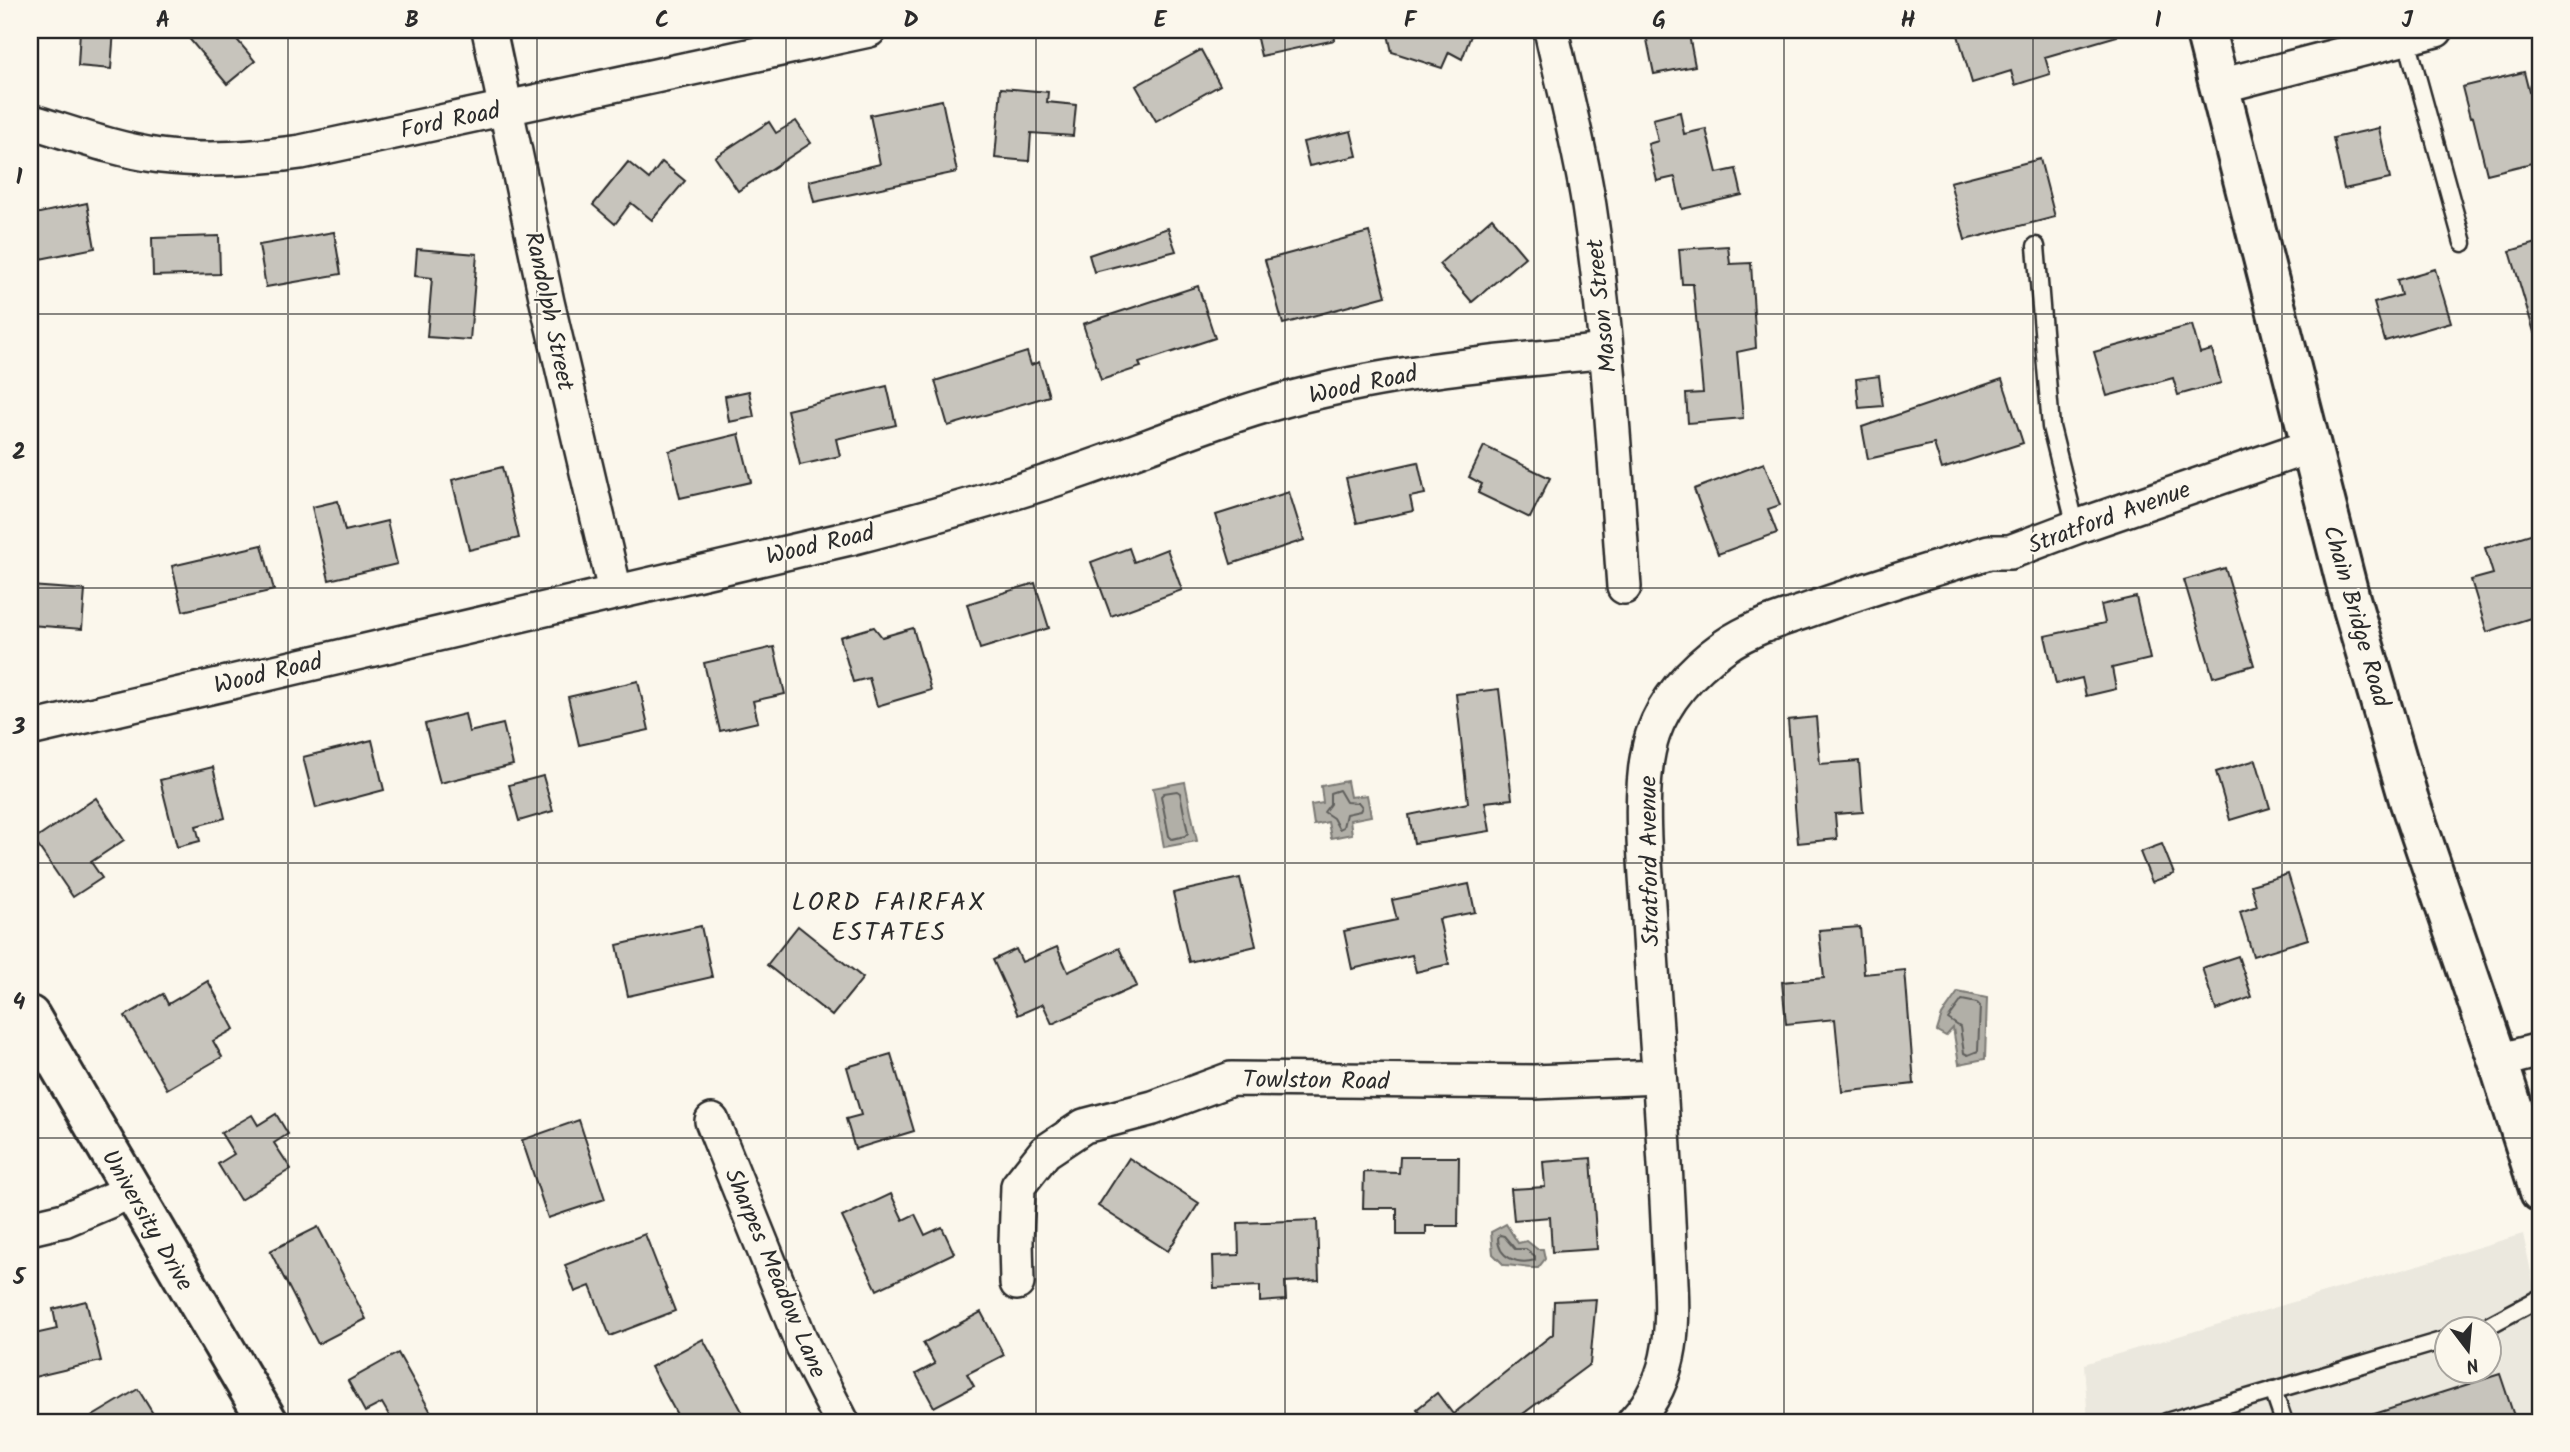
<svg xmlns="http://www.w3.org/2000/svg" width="2570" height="1452" font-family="Kalam,sans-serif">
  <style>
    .built { fill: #ebe8de; fill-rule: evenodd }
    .water { fill: #b1afa7; stroke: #7b7a75; stroke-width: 2 }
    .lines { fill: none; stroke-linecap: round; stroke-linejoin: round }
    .shore { stroke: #61605d; stroke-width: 2 }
    .building { fill: #c7c4bc; stroke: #2b2b2b; stroke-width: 2 }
    .lane-casing { stroke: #2b2b2b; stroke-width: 21 }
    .street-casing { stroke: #2b2b2b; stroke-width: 38 }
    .secondary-casing { stroke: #2b2b2b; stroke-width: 44 }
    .primary-casing { stroke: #2b2b2b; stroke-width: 44 }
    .lane { stroke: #fbf7ec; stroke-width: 16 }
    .street { stroke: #fbf7ec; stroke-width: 33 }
    .secondary { stroke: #fbf7ec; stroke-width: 38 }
    .primary { stroke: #fbf7ec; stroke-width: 38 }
    .grid { fill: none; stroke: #2b2b2b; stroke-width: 2; stroke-opacity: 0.55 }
    .labels { text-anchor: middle; stroke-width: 5; stroke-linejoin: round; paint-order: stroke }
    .street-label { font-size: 24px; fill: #2b2b2b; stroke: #fbf7ec }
    .neighbourhood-label { font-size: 26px; letter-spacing: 2px; fill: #2b2b2b; stroke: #fbf7ec }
    .neatline { fill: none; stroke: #2b2b2b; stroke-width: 2.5 }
    .grid-label { font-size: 23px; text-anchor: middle; font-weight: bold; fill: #2b2b2b }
  </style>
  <rect width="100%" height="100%" fill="#fbf7ec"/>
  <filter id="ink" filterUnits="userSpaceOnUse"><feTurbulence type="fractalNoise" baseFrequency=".0143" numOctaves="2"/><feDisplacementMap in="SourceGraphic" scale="14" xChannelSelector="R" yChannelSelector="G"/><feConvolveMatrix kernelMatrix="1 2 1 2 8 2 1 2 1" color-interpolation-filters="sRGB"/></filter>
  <g filter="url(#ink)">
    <path class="built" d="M 2523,1234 L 2540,1315 L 2540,1422 L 2088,1422 L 2084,1364 ZM 2448,1330 L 2490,1330 L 2490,1372 L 2448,1372 Z"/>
    <g class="water">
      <polygon points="1347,781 1350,797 1367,795 1371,816 1350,820 1352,834 1331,838 1328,822 1314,825 1311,805 1323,803 1321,786"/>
      <polygon points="1185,782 1197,841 1164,847 1153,788"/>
      <polygon points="1958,992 1987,998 1985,1059 1959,1064 1953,1028 1946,1036 1937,1031 1942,1015"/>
      <path d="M 1506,1224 L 1518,1243 L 1527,1241 L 1537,1249 L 1543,1249 L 1545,1259 L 1538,1268 C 1525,1269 1517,1265 1504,1265 L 1493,1254 L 1491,1232 Z"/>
    </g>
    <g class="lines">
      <g class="shore">
        <polygon points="1339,790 1346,802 1359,803 1362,807 1360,811 1346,814 1343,827 1339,829 1333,818 1324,812 1330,804 1330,793"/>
        <polygon points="1177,791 1180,793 1188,833 1185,836 1172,839 1169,836 1161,796 1164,793"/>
        <polygon points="1962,1000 1977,1003 1980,1006 1978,1051 1968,1055 1964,1053 1960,1027 1948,1019"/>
        <path d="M 1500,1235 L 1504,1236 L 1515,1249 L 1526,1249 L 1535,1256 L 1535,1260 C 1518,1265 1498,1258 1498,1238 Z"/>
      </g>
    </g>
    <g class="building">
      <polygon points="80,30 114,30 111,69 78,66"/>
      <polygon points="182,30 229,30 255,61 227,84"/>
      <polygon points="1255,30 1334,30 1335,40 1261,56"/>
      <polygon points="1387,30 1473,30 1462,59 1449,52 1442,68 1392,52"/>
      <polygon points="1645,30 1688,30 1695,66 1654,74"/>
      <polygon points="1975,30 2116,30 2117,36 2045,57 2050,74 2015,85 2011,71 1972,83 1958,35"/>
      <polygon points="1201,50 1220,85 1156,121 1136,86"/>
      <polygon points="2524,72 2529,92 2540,89 2540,161 2487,174 2473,117 2470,118 2462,87"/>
      <polygon points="1001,88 1048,92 1047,102 1076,105 1073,136 1031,133 1029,161 995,158"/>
      <polygon points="942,100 957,172 814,202 809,181 880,164 870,115"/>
      <polygon points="1680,112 1684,134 1706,129 1717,173 1736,169 1742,195 1682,209 1675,177 1657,181 1648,144 1658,141 1653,119"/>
      <polygon points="796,121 811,143 738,191 715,157 769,122 776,133"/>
      <polygon points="2379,128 2390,179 2344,189 2333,138"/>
      <polygon points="1351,131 1357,156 1309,166 1303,142"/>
      <polygon points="2040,159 2055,217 1965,240 1950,182"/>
      <polygon points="628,162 649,179 662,162 685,181 652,220 631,203 615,224 593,205"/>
      <polygon points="87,203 95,248 30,261 30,215"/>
      <polygon points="1492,218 1525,257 1472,302 1439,264"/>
      <polygon points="1168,228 1176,251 1094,272 1089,255"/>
      <polygon points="334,232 341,274 266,287 259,245"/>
      <polygon points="1369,232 1386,296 1283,324 1265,260"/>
      <polygon points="219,236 220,274 153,276 152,238"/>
      <polygon points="2540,242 2540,331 2534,332 2510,251"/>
      <polygon points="1728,246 1730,264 1751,263 1756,348 1737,352 1743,418 1688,423 1686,394 1703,393 1693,284 1682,284 1679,249"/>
      <polygon points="417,249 477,254 470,340 427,337 432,278 415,276"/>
      <polygon points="2435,269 2451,322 2385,341 2374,303 2401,295 2397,280"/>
      <polygon points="1198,286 1215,338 1139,363 1141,367 1101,380 1083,324"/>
      <polygon points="2192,325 2200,353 2212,350 2221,383 2178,395 2173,378 2107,396 2094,352"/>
      <polygon points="1027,352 1031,365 1039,362 1049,396 948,426 935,381"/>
      <polygon points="1879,376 1883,406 1859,408 1856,379"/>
      <polygon points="2002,379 2023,443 1942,469 1934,444 1868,459 1862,427"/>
      <polygon points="887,386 896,425 836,439 840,456 800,465 787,410"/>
      <polygon points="749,391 754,417 729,422 725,396"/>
      <polygon points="739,434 751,482 680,498 669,451"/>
      <polygon points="1484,446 1550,478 1530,518 1478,493 1482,484 1469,477"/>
      <polygon points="1418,462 1425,494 1410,497 1413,511 1357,523 1346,478"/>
      <polygon points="1764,463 1780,505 1768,509 1777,533 1718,554 1694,489"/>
      <polygon points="502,467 519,538 469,550 452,480"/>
      <polygon points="1289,492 1304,540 1231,564 1216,515"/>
      <polygon points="338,501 345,531 387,521 397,564 329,580 312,507"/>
      <polygon points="2540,531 2540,615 2487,632 2471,580 2493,574 2485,548"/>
      <polygon points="262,545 274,590 183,611 172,566"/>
      <polygon points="1129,548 1134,562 1167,549 1182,590 1111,616 1091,562"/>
      <polygon points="2225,568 2254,665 2213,677 2184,580"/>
      <polygon points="1035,583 1049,628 980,649 967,604"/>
      <polygon points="30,586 85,590 82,629 30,625"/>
      <polygon points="2136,597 2150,659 2112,668 2116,689 2086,696 2082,678 2056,684 2045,636 2105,623 2101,605"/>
      <polygon points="874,627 882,637 913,628 931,690 877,706 869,678 853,682 840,637"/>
      <polygon points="774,647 785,694 753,701 758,722 720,731 704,663"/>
      <polygon points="638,681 649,730 579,745 568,697"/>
      <polygon points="1499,689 1512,799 1485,802 1490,831 1414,843 1409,815 1468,803 1456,694"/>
      <polygon points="465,714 469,732 503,724 513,765 440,783 425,724"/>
      <polygon points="1816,717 1820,764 1859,761 1863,812 1835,814 1837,839 1798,843 1788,720"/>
      <polygon points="372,740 384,790 316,808 303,757"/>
      <polygon points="2256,760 2270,808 2230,820 2216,772"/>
      <polygon points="213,767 225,818 196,826 200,841 177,847 160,780"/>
      <polygon points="543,776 553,811 519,821 509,785"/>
      <polygon points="96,798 124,840 91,862 102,878 73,897 34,840"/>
      <polygon points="2162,844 2174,874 2152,882 2140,852"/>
      <polygon points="2288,874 2308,939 2253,956 2240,912 2257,906 2251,885"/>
      <polygon points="1240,878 1256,946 1189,962 1173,893"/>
      <polygon points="1469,884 1475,912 1439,919 1449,964 1416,972 1412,955 1352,969 1344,931 1397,920 1392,900"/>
      <polygon points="701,926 712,977 628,996 617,945"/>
      <polygon points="798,926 863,978 832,1016 767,965"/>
      <polygon points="1860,927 1864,974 1905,970 1914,1084 1842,1092 1835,1019 1786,1024 1782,982 1824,978 1819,930"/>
      <polygon points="1057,947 1068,972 1119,948 1137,986 1052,1024 1043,1004 1018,1015 993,960 1016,949 1022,962"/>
      <polygon points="2238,956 2252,997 2216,1010 2202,968"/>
      <polygon points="208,981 234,1029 213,1041 222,1057 167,1089 125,1016 163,994 168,1004"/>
      <polygon points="891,1054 914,1131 855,1149 846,1119 861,1115 847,1067"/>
      <polygon points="276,1114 288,1134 274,1143 291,1169 240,1200 218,1164 234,1154 221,1133 252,1115 258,1125"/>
      <polygon points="579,1120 605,1199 548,1218 522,1140"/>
      <polygon points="1400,1157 1459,1157 1458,1226 1426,1226 1426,1235 1397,1235 1397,1208 1363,1208 1364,1172 1399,1173"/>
      <polygon points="1129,1158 1199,1203 1168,1251 1098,1206"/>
      <polygon points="1591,1158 1597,1249 1552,1252 1550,1217 1514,1220 1511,1189 1545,1187 1543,1162"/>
      <polygon points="891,1194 903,1220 915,1214 925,1235 942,1227 954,1253 877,1290 842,1217"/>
      <polygon points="1317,1220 1319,1280 1285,1282 1286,1300 1260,1302 1260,1286 1214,1288 1213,1256 1239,1255 1238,1223"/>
      <polygon points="318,1227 366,1319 318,1344 270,1251"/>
      <polygon points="645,1234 675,1311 610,1336 590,1286 575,1292 565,1265"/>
      <polygon points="1596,1299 1590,1364 1512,1422 1427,1422 1417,1409 1437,1393 1453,1414 1553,1334 1554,1301"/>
      <polygon points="86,1301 101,1361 30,1378 30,1335 57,1329 53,1309"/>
      <polygon points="981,1312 1004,1355 967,1374 974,1386 934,1407 916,1374 935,1364 923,1343"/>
      <polygon points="703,1339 744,1415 729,1422 681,1422 651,1367"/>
      <polygon points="398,1353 432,1414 416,1422 393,1422 382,1403 365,1412 348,1381"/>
      <polygon points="2500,1374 2516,1422 2366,1422 2365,1417"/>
      <polygon points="138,1389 158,1422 83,1422"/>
    </g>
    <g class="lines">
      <defs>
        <g id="lane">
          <polyline points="2405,33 2463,243"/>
          <polyline points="2036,246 2051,427 2076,527"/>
          <polyline points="2480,1330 2540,1298"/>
          <polyline points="2273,1390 2284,1422"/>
          <polyline points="2166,1422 2448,1339"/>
        </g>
        <g id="street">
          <polyline points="489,30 547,302 615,591"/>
          <path d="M 1551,30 C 1564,88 1580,147 1589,206 C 1608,332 1615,460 1624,587"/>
          <polyline points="2220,86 2436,30"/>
          <path d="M 30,121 C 73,134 116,150 160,156 C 208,162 254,158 301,152 L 869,30"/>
          <path d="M 30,729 L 850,538 C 920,520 990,501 1059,478 C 1147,449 1231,411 1321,391 C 1415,369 1510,361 1606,351"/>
          <polyline points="2498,1061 2540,1050"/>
          <polyline points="712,1121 803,1346 842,1422"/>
          <polyline points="30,1228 64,1220 132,1191"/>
          <polyline points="1017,1283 1016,1242 1018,1186 1045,1152 1084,1126 1153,1108 1231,1079 1534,1082 1658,1077"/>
          <path d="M 1634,1422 C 1681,1371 1672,1308 1669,1245 C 1665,1136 1655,1028 1649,920 C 1646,868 1636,783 1653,734 C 1666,697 1694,668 1725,646 C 1749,629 1778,620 1806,611 C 1866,589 1928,571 1989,552 L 2010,552 L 2076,527 L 2311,446"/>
        </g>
        <polyline id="secondary" points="30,1016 268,1422"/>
        <polyline id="primary" points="2205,30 2349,595 2409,800 2498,1061 2540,1192"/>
      </defs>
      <use href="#lane" class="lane-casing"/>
      <use href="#street" class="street-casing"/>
      <use href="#secondary" class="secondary-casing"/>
      <use href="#primary" class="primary-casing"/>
      <use href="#lane" class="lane"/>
      <use href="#street" class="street"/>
      <use href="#secondary" class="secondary"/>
      <use href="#primary" class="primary"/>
    </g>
  </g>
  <path class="grid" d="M 288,30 L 288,1422M 537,30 L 537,1422M 786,30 L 786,1422M 1036,30 L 1036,1422M 1285,30 L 1285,1422M 1534,30 L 1534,1422M 1784,30 L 1784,1422M 2033,30 L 2033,1422M 2282,30 L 2282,1422M 30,314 L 2540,314M 30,588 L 2540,588M 30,863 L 2540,863M 30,1138 L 2540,1138"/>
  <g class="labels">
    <g class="street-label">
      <text transform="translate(450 120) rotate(-12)" y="8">Ford Road</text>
      <text transform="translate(1601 306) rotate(-96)" y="8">Mason Street</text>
      <text transform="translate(550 311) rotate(78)" y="8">Randolph Street</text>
      <text transform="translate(1363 384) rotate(-12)" y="8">Wood Road</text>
      <text transform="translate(2109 517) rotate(-20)" y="8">Stratford Avenue</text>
      <text transform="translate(820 544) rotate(-13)" y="8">Wood Road</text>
      <text transform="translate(2357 616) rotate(74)" y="8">Chain Bridge Road</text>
      <text transform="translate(268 673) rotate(-13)" y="8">Wood Road</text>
      <text transform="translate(1649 861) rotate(-91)" y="8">Stratford Avenue</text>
      <text transform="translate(1316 1080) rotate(1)" y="8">Towlston Road</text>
      <text transform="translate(148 1220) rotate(60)" y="8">University Drive</text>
      <text transform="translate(776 1273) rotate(67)" y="8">Sharpes Meadow Lane</text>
    </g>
    <g class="neighbourhood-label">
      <text x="889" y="910">LORD FAIRFAX<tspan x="889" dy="30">ESTATES</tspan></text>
    </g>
  </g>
  <rect width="2570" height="1452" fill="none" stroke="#fbf7ec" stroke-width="77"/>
  <g transform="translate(2468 1350) rotate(164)"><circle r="33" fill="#fbf7ec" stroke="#a8a59f" stroke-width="2"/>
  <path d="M0-5L12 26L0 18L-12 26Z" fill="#2b2b2b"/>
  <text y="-10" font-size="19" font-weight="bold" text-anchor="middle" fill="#2b2b2b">N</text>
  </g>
  <rect x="38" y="38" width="2494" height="1376" class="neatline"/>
  <g class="grid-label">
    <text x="163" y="27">A</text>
    <text x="412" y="27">B</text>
    <text x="662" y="27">C</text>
    <text x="911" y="27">D</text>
    <text x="1160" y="27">E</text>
    <text x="1410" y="27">F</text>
    <text x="1659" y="27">G</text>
    <text x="1908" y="27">H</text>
    <text x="2158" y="27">I</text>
    <text x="2407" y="27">J</text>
    <text x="19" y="184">1</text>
    <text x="19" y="459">2</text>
    <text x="19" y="734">3</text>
    <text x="19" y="1009">4</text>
    <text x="19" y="1284">5</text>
  </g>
</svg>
